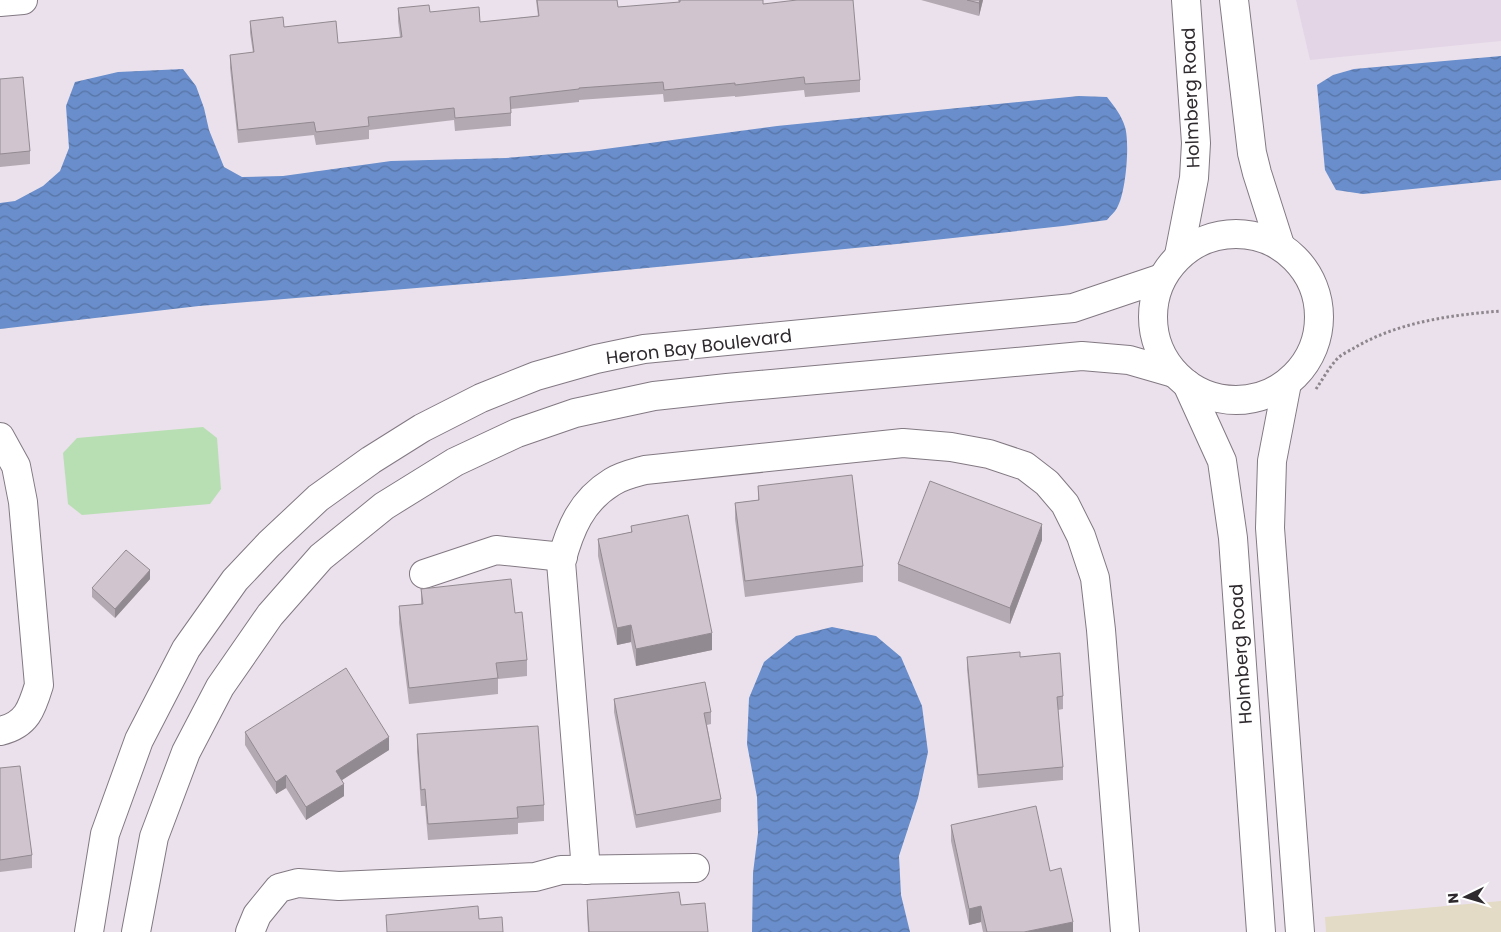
<svg xmlns="http://www.w3.org/2000/svg" width="1501" height="932" font-family="Poppins,sans-serif">
  <style>
    .commercial { fill: #e3dbc5 }
    .built { fill: #e3d5e6 }
    .pitch { fill: #b8dfb3 }
    .water { fill: url(#water-waves) }
    .lines { fill: none; stroke-linecap: round; stroke-linejoin: round }
    .street-casing { stroke: #827983; stroke-width: 30 }
    .secondary-casing { stroke: #827983; stroke-width: 30 }
    .path { stroke: #8d868d; stroke-width: 3; stroke-dasharray: 2.5 2.5; stroke-linecap: butt }
    .street { stroke: #fff; stroke-width: 28 }
    .secondary { stroke: #fff; stroke-width: 28 }
    .wall { fill: #b3a9b2 }
    .shaded-wall { fill: #928a91 }
    .building { fill: #d0c5cf; stroke: #928a91 }
    .labels { text-anchor: middle; stroke-width: 4; stroke-linejoin: round; paint-order: stroke }
    .street-label { font-size: 18px; fill: #2e2a2e; stroke: #fff }
  </style>
  <defs>
    <pattern id="water-waves" width="16" height="10" patternUnits="userSpaceOnUse" patternTransform="scale(1.25)"><rect width="16" height="10" fill="#698ecb"/><path d="M0 5q4-4 8 0t8 0" fill="none" stroke="#5774a5"/></pattern>
  </defs>
  <rect width="100%" height="100%" fill="#ebe1ec"/>
  <polygon class="commercial" points="1501,901 1501,932 1326,932 1325,917"/>
  <polygon class="built" points="1296,0 1501,0 1501,41 1310,60"/>
  <polygon class="pitch" points="203,427 217,438 221,489 210,504 82,515 68,504 63,453 77,438"/>
  <g class="water">
    <polygon points="1501,56 1501,180 1363,194 1336,190 1325,170 1317,85 1333,75 1354,69"/>
    <path d="M 183,69 L 196,86 L 204,108 L 209,130 L 224,167 L 242,177 L 283,176 L 391,161 L 506,158 L 590,151 L 777,126 L 1079,96 L 1107,97 C 1114,106 1122,116 1125,127 C 1130,143 1126,193 1117,208 C 1115,212 1110,216 1107,220 L 1063,226 L 897,244 L 563,276 L 199,306 L 0,329 L 0,203 L 15,201 L 43,186 L 60,171 L 69,148 L 66,106 L 75,82 L 118,72 Z"/>
    <polygon points="832,627 876,636 901,657 922,706 928,752 918,798 899,856 901,895 910,932 752,932 753,873 758,833 757,797 747,744 749,698 764,662 796,636"/>
  </g>
  <g class="lines">
    <defs>
      <g id="street">
        <polyline points="0,2 23,0"/>
        <path d="M 0,437 L 16,466 L 23,502 L 39,685 C 32,708 27,725 0,731"/>
        <polyline points="424,574 496,550 563,557"/>
        <path d="M 586,870 L 561,562 C 570,529 581,501 612,482 C 621,476 634,473 645,470 L 903,443 L 951,447 L 989,454 L 1025,466 L 1047,483 L 1065,504 L 1081,536 L 1095,578 L 1101,630 L 1125,932"/>
        <polyline points="250,932 257,915 279,888 298,883 339,886 535,877 561,870 695,868"/>
      </g>
      <g id="secondary">
        <polyline points="1234,0 1252,153 1257,173 1280,245"/>
        <circle cx="1236" cy="317" r="83"/>
        <polyline points="1179,255 1194,178 1196,143 1186,0"/>
        <polyline points="1287,383 1272,461 1270,528 1300,932"/>
        <polyline points="1187,384 1222,461 1233,538 1261,932"/>
        <polyline points="89,932 105,834 139,740 186,649 235,580 269,544 318,498 371,460 422,428 481,398 536,376 596,359 644,349 1073,308 1162,278"/>
        <polyline points="136,932 154,837 186,752 220,687 270,615 321,557 384,506 455,462 517,433 575,413 654,396 727,388 1082,356 1129,360 1174,373"/>
      </g>
    </defs>
    <use href="#street" class="street-casing"/>
    <use href="#secondary" class="secondary-casing"/>
    <path class="path" d="M 1316,389 C 1323,379 1329,367 1338,358 C 1342,354 1349,351 1354,348 C 1398,322 1451,315 1501,311"/>
    <use href="#street" class="street"/>
    <use href="#secondary" class="secondary"/>
  </g>
  <g class="wall">
    <polygon points="536,0 617,0 618,7 679,3 678,0 763,0 763,4 860,80 860,92 805,97 804,90 735,97 735,96 664,102 663,94 579,100 579,102 511,109 511,126 455,131 454,120 369,130 369,139 316,145 314,135 238,143 230,68 230,55 253,53 250,33 250,21 284,27 338,43 400,37 398,21 398,8 430,12 480,22 538,16"/>
    <polygon points="921,0 983,0 979,16"/>
    <polygon points="0,79 30,151 30,164 0,167"/>
    <polygon points="758,486 863,566 863,582 745,597 735,519 735,503 758,500"/>
    <polygon points="631,526 712,650 636,666 631,642 617,645 598,556 598,539 631,532"/>
    <polygon points="1042,540 1010,624 898,581 898,564"/>
    <polygon points="150,579 115,618 92,597 92,588"/>
    <polygon points="421,589 515,613 527,660 527,676 498,679 498,694 409,704 399,623 399,606 421,604"/>
    <polygon points="967,657 1020,657 1063,696 1063,709 1058,710 1063,767 1063,780 978,788 967,669"/>
    <polygon points="614,699 711,712 711,724 707,725 721,799 721,812 636,828 614,712"/>
    <polygon points="245,732 389,750 341,780 344,796 306,820 286,788 276,794 245,745"/>
    <polygon points="417,734 544,805 544,821 518,823 518,834 428,840 425,806 421,806 417,751"/>
    <polygon points="0,768 32,855 32,868 0,872"/>
    <polygon points="951,825 1050,871 1073,932 983,932 981,922 969,925 951,841"/>
    <polygon points="587,900 681,905 708,932 588,932 587,913"/>
  </g>
  <g class="shaded-wall">
    <polygon points="980,0 983,0 979,16 979,3"/>
    <polygon points="1042,524 1042,540 1010,624 1010,608"/>
    <polygon points="150,570 150,579 115,618 115,609"/>
    <polygon points="631,625 631,642 617,645 617,628"/>
    <polygon points="712,633 712,650 636,666 636,649"/>
    <polygon points="389,737 389,750 336,784 336,771"/>
    <polygon points="286,775 286,788 276,794 276,782"/>
    <polygon points="344,784 344,796 306,820 306,807"/>
    <polygon points="981,906 981,922 969,925 969,909"/>
    <polygon points="1073,922 1073,932 1024,932"/>
  </g>
  <g class="building">
    <polygon points="537,0 617,0 618,7 680,2 680,0 763,0 763,4 797,0 853,0 860,80 805,84 804,77 735,85 735,83 664,90 663,82 579,88 579,89 510,97 511,113 455,118 454,108 368,117 369,126 316,132 314,122 238,130 230,55 254,52 250,21 283,17 284,27 336,21 338,43 402,37 398,8 429,5 430,12 479,7 480,22 539,16"/>
    <polygon points="967,0 980,0 979,3"/>
    <polygon points="23,77 30,151 0,154 0,79"/>
    <polygon points="852,475 863,566 745,581 735,503 759,500 758,486"/>
    <polygon points="930,481 1042,524 1010,608 898,564"/>
    <polygon points="688,515 712,633 636,649 631,625 617,628 598,539 632,532 631,526"/>
    <polygon points="126,550 150,570 115,609 92,588"/>
    <polygon points="511,579 515,613 522,612 527,660 496,663 498,678 409,688 399,606 423,604 421,589"/>
    <polygon points="1020,652 1020,657 1060,653 1063,696 1057,697 1063,767 978,775 967,657"/>
    <polygon points="346,668 389,737 336,771 344,784 306,807 286,775 276,782 245,732"/>
    <polygon points="705,682 711,712 704,713 721,799 636,815 614,699"/>
    <polygon points="538,726 544,805 517,807 518,818 428,824 425,789 421,790 417,734"/>
    <polygon points="20,766 32,855 0,860 0,768"/>
    <polygon points="1036,806 1050,871 1061,868 1073,922 1024,932 987,932 981,906 969,909 951,825"/>
    <polygon points="679,892 681,905 705,903 708,932 589,932 587,900"/>
    <polygon points="478,906 479,919 502,917 503,932 387,932 386,915"/>
  </g>
  <g class="labels">
    <g class="street-label">
      <text transform="translate(1191 98) rotate(-92)" y="6">Holmberg Road</text>
      <text transform="translate(699 347) rotate(-7)" y="6">Heron Bay Boulevard</text>
      <text transform="translate(1241 654) rotate(-94)" y="6">Holmberg Road</text>
    </g>
  </g>
  <g transform="translate(1466 897) rotate(265)" stroke="#ffffff" stroke-width="4" paint-order="stroke">
  <path d="M0-4L9 19L0 12L-9 19Z" fill="#2e2a2e"/>
  <text y="-8" font-size="14" font-weight="bold" text-anchor="middle" fill="#2e2a2e">N</text>
  </g>
</svg>
